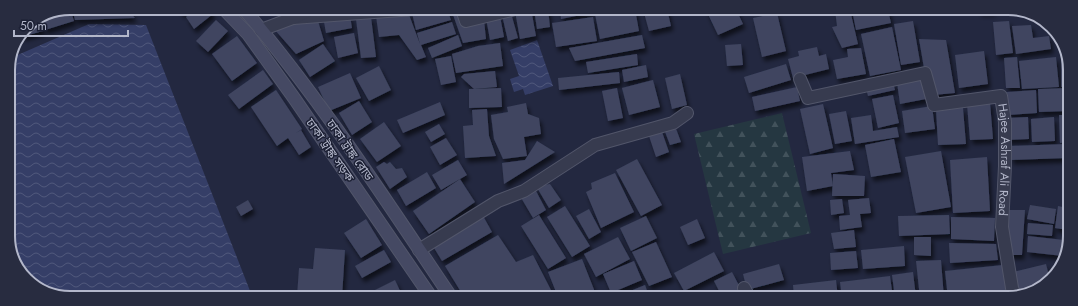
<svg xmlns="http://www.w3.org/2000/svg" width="1078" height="306" font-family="Jost,'Noto Sans Bengali',sans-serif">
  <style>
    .forest { fill: url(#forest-firs) }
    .water { fill: url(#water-waves) }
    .building { fill: #3f4560; filter: url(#shadow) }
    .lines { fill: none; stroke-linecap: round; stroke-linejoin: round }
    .street-casing { stroke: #52566a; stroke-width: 14 }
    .secondary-casing { stroke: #52566a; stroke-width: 14 }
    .street { stroke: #373b4f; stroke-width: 12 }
    .secondary { stroke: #454963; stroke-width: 12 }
    .labels { text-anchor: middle; stroke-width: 3; stroke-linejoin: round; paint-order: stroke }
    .street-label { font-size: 12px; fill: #b3b7ca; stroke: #1c2034 }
    .rim { fill: none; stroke: #b3b7ca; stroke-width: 2 }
  </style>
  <defs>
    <pattern id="forest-firs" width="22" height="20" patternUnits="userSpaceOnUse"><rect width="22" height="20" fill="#253741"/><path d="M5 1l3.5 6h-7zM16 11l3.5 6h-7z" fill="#42525b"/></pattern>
    <pattern id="water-waves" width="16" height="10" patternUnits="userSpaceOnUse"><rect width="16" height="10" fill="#353e67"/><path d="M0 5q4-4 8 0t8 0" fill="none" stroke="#50587b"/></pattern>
    <filter id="shadow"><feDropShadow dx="2.5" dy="4.5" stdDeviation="2" flood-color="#0009"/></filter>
  </defs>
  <rect width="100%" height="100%" fill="#232840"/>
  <polygon class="forest" points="782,113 811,233 723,254 694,134"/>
  <g class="water">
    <polygon points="89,24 146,25 252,296 54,296 26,280 9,248 8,66 13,57"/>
    <polygon points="537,40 553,86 525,95 523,89 514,92 510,79 519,76 510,50"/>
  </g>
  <g class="building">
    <polygon points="70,8 74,21 45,30 42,20"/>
    <polygon points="72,8 127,8 135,18 75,20"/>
    <polygon points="178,8 191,8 183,14"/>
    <polygon points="198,8 209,8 213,14 194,29 186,17"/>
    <polygon points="440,9 447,9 451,20 416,30 412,13"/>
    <polygon points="451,9 459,9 463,25 484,20 486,39 463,43"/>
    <polygon points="524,9 531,9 536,36 520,39 515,11"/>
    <polygon points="534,9 548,9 550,27 537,29"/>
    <polygon points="560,9 590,9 591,13 561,19"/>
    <polygon points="594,9 635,9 639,31 600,39"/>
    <polygon points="643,9 667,9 671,26 649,31"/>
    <polygon points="709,9 736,9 743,24 718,35 706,10"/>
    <polygon points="835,10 850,10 858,44 842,48 832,27 837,26"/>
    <polygon points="852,10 888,10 891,23 856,30"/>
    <rect x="979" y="10" width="14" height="2"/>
    <polygon points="408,12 420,44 417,33 452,22 456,34 421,45 426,57 417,60 399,35 379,37 376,16"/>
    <polygon points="511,13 518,38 508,41 502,15"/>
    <polygon points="777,13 786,51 762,57 753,18"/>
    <polygon points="350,16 352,28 326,33 324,22"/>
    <polygon points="500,16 504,37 490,40 486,18"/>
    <polygon points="371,17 376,57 361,58 356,19"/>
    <polygon points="593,17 597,41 556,47 552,23"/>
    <polygon points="216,20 228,31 208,52 196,41"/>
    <polygon points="40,21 43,31 21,37 26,26"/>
    <polygon points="293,21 318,21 324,41 296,54 275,30"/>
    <polygon points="913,21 920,62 901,65 894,24"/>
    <polygon points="1009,21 1013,53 996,55 993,22"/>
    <polygon points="1031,25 1033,38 1049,36 1051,49 1016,54 1012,26"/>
    <polygon points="892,27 901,70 870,76 861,34"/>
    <polygon points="354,33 358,53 338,58 334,37"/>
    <polygon points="458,35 462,46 432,58 428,48"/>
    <polygon points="642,35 645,48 575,61 569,48"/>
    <polygon points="237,36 257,63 232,81 212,54"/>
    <polygon points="919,39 946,40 955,93 933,95 924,68"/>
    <polygon points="500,43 503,66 456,73 452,54 478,46"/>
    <polygon points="323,44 335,61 310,77 299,60"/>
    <polygon points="741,44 743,65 727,66 725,45"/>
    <polygon points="817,47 819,56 826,54 829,69 793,78 788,59 799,56 798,51"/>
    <polygon points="861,48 866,74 837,79 833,60 848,57 847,49"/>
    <polygon points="984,51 988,84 959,88 955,55"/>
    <polygon points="637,54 638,65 588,73 586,62"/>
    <polygon points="1061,54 1066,54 1069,58 1069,86 1061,87"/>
    <polygon points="451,56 456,82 441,85 435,59"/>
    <polygon points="1017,57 1020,88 1006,88 1004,58"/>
    <polygon points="1056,57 1059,87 1022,89 1019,61"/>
    <polygon points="786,64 791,80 749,93 744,77"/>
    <polygon points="646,65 648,77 624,82 622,70"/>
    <polygon points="379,66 391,90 369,101 356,78"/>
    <polygon points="263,70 273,84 239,109 228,95"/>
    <polygon points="495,71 497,87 474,89 461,77 464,74"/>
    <polygon points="619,72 620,83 559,90 558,78"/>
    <polygon points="350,73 361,98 329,111 318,87"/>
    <polygon points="680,74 687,105 672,109 665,78"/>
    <polygon points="922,77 926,99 900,104 897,82"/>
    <polygon points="653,80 660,107 629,115 622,88"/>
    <polygon points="893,82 895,90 868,96 866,88"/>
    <polygon points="797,87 800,101 755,111 752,97"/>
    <polygon points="501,88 502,107 469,108 469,89"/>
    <polygon points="617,88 623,118 608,121 602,91"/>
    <polygon points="1068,88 1068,111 1039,112 1038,89"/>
    <polygon points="276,90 302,129 296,133 301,130 311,147 299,155 288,138 277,146 251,107"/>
    <polygon points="1036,90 1037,113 1008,115 1007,92"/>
    <polygon points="893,95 899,123 878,128 872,99"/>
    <polygon points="359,101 372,122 352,135 339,113"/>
    <polygon points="440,102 445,115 403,133 397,120"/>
    <polygon points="990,102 993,139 970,140 967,104"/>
    <polygon points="526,103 528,114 539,118 541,134 524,137 527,156 503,159 494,139 491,115 508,112 507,107"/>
    <polygon points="823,104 833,148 810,154 800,109"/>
    <polygon points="932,106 935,129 905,133 902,111"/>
    <polygon points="963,108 966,144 938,145 936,109"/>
    <polygon points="487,109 489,136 496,156 465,158 463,126 473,125 472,110"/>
    <polygon points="846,111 852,141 835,144 829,114"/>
    <polygon points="871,115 873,131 897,127 899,137 855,144 851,118"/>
    <polygon points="1059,115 1069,115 1068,142 1060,143"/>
    <polygon points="1028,117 1029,139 1007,140 1007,118"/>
    <polygon points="1054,117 1055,141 1032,142 1031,119"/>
    <polygon points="384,122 401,146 377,162 360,139"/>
    <polygon points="439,124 445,134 431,142 425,132"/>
    <polygon points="675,126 681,142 670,145 664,129"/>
    <polygon points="661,129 669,152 656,157 648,133"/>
    <polygon points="446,138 457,155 440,165 430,147"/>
    <polygon points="894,139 901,172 871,177 865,145"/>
    <polygon points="537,141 555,152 504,184 502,163 525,160"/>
    <polygon points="1067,144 1067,158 1011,160 1010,146"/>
    <polygon points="850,151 854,170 831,173 833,186 807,191 802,157"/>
    <polygon points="941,151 951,207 916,213 905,157"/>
    <polygon points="987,157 990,211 953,213 950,160"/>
    <polygon points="637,159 662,205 641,216 616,170"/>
    <polygon points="458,160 467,175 441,190 432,175"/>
    <polygon points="384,162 387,164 390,162 396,169 402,168 407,177 390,189 376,167"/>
    <polygon points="427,172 436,188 406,206 397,190"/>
    <polygon points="615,173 634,212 601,228 586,192 592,189 591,183"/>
    <polygon points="833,174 865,176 864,196 832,196"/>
    <polygon points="460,179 475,202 429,234 413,211"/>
    <polygon points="550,184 561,200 549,208 536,186"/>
    <polygon points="535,189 546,210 533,218 520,196"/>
    <polygon points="869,198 871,213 860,214 862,227 840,230 839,216 850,215 848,200"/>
    <polygon points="842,199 844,213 831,215 830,200"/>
    <polygon points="248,200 253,209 241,216 236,207"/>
    <polygon points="1030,205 1056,209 1054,224 1027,219"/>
    <polygon points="565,206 590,246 572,257 547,217"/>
    <polygon points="1058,206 1068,208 1068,230 1055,228"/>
    <polygon points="589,209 601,232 589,239 576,216"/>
    <polygon points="1008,210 1025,210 1022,255 1008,255"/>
    <polygon points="482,214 492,232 442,261 431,243"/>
    <polygon points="539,215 566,258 548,269 521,226"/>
    <polygon points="949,215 950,234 899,236 898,216"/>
    <polygon points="646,216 657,238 631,251 620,228"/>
    <polygon points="951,217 995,218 994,241 951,239"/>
    <polygon points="366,219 382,245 361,258 344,233"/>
    <polygon points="697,219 705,238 688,245 680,227"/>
    <polygon points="1028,223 1053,225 1052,236 1027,234"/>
    <polygon points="854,230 856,247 834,249 831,233"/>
    <polygon points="498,235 516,262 533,255 551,290 538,297 464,297 445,266"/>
    <polygon points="1028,236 1064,240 1063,256 1027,252"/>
    <polygon points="618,237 630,259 596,277 584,254"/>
    <polygon points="914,237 931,237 931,256 914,255"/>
    <polygon points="656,242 672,277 649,286 632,252"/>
    <polygon points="949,243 996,244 998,260 950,263"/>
    <polygon points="904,246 905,266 863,269 861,250"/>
    <polygon points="315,248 345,250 342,297 297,296 299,268 313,269"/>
    <polygon points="384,250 391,262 362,278 355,266"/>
    <polygon points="856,251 858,268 831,270 830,253"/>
    <polygon points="714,252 724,271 684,291 674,273"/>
    <polygon points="582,259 595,292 583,297 558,297 548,272"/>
    <polygon points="941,260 944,298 920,298 916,261"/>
    <polygon points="634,261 642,280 611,293 603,274"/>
    <polygon points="779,264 784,280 747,290 743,274"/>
    <polygon points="1046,264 1050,280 1049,283 1019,295 1013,272"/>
    <polygon points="1003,265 1006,295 975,298 948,298 945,271"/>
    <polygon points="732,272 745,297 722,297 714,281"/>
    <polygon points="913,272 916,297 895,298 892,275"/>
    <polygon points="890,276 893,298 842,298 840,282"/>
    <polygon points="395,280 402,295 398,297 361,297"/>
    <polygon points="836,280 838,298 794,297 793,285"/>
    <polygon points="645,285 649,296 616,297"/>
    <polygon points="785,293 786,297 773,297"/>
  </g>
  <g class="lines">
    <defs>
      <g id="street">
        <polyline points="462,9 466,21 515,9"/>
        <polyline points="293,18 414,9"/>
        <polyline points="261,30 293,18 311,9"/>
        <path id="s1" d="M 800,79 L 808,98 L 925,73 L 934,105 L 1001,96 L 1005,122 L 1005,166 L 1002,227 L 1012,288 L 1015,296"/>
        <polyline points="419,250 498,201 524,191 595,145 673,123 687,113"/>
        <polyline points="744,288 749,297"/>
      </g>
      <g id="secondary">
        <polyline points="223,8 248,34 294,98 431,297"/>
        <path d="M 243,8 C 320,98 385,199 451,297"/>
      </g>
    </defs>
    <use href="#street" class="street-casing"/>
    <use href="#secondary" class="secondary-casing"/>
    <use href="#street" class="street"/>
    <use href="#secondary" class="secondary"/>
  </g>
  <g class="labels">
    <g class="street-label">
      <text transform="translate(330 150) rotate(55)" y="4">ঢাকা ট্রাঙ্ক সড়ক</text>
      <text transform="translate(350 150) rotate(55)" y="4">ঢাকা ট্রাঙ্ক রোড</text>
      <text dy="4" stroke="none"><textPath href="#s1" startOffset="305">Hajee Ashraf Ali Road</textPath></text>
    </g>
  </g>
  <path d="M0 0H1078V306H0ZM70 15H1008A55 55 0 0 1 1063 70V236A55 55 0 0 1 1008 291H70A55 55 0 0 1 15 236V70A55 55 0 0 1 70 15Z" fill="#282c40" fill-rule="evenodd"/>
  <path class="rim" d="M70 15H1008A55 55 0 0 1 1063 70V236A55 55 0 0 1 1008 291H70A55 55 0 0 1 15 236V70A55 55 0 0 1 70 15Z"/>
  <path d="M14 30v6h114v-6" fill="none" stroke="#b3b7ca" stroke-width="2"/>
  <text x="20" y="30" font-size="12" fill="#b3b7ca" stroke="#1c2034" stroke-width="3" paint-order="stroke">50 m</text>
</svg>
